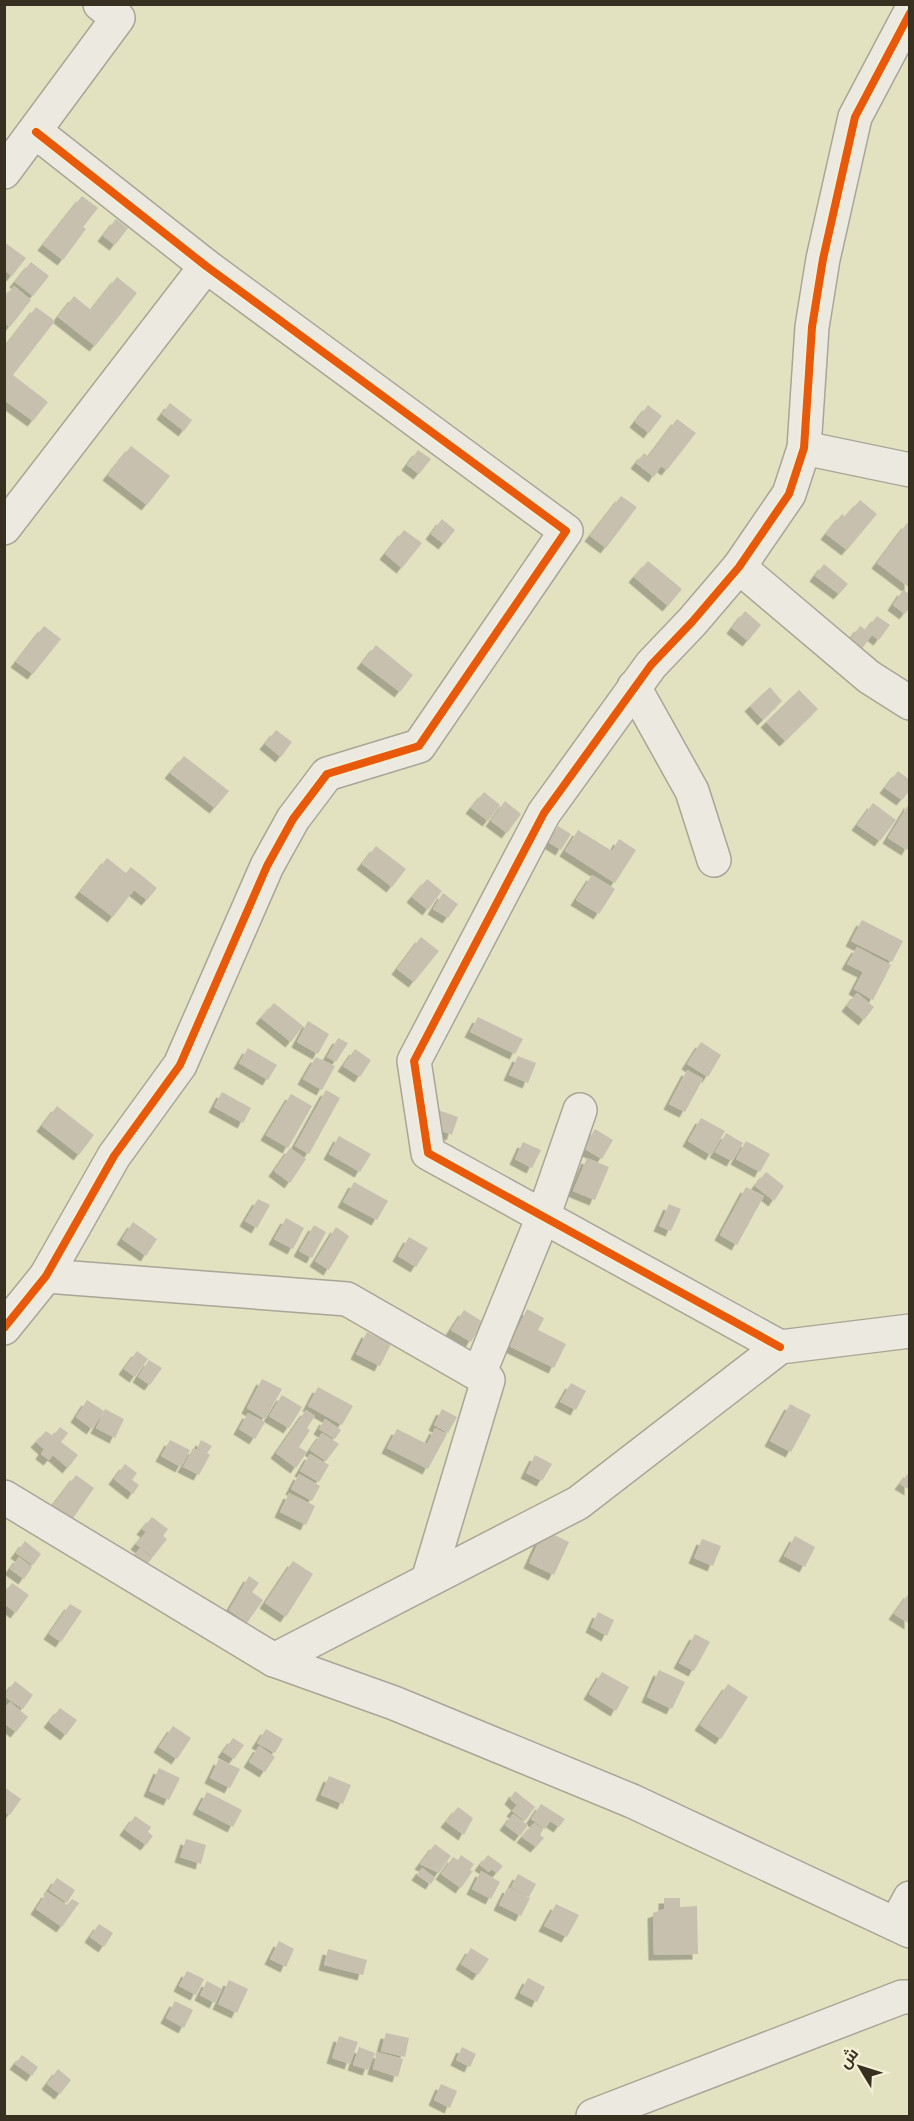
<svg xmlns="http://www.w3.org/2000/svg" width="914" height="2121" font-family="Bitter,Cairo,serif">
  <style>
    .farmland { fill: #e2e1c0 }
    .building { fill: #c7c0af; filter: url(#shadow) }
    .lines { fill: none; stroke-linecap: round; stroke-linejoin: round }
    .street-casing { stroke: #a9a597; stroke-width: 36 }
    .street { stroke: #eceae0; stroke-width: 33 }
    .cycleway-casing { stroke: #f4f0d5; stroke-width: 11 }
    .cycleway { stroke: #e8590c; stroke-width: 8 }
  </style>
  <defs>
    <filter id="shadow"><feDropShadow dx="-5.5" dy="5.5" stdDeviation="0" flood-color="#0004"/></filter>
  </defs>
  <rect width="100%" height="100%" fill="#e4e0ce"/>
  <rect class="farmland" x="5" y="5" width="904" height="2111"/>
  <g class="building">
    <polygon points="82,196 98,208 83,227 86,229 63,260 43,245"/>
    <polygon points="116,219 128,228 115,245 103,236"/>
    <polygon points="4,242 26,258 12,276 4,270"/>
    <polygon points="31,262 49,276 33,296 15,282"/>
    <polygon points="117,277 137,293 112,325 99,315 111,326 95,346 58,317 74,296 91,310"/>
    <polygon points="14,286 31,300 10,327 4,323 4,298"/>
    <polygon points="36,307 55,321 13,375 48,402 33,421 4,400 4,348"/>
    <polygon points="170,403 192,420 184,431 162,414"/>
    <polygon points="648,405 662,416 649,433 635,422"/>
    <polygon points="677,419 696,433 667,470 661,466 654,477 636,463 644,453 655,462 649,456"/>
    <polygon points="131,446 170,476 147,505 108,475"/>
    <polygon points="418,450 431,459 419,474 407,465"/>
    <polygon points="621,496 637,507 606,548 590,536"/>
    <polygon points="860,500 877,514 847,550 826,534 842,514 845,517"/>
    <polygon points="442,519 455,530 444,544 431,534"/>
    <polygon points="907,523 910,525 910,588 877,563"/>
    <polygon points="404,530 422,543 402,568 385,554"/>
    <polygon points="648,561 682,589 668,606 634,577"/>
    <polygon points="824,564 848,584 839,594 815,576"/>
    <polygon points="903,590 910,594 910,607 905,614 893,605"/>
    <polygon points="745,611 761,625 748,641 732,628"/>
    <polygon points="877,616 890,625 879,640 872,635 861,650 849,641 860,626 866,630"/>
    <polygon points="44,626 61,639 33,674 16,662"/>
    <polygon points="376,645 413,675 400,692 362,663"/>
    <polygon points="770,687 782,701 763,720 750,706"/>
    <polygon points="799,690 818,709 785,741 766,722"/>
    <polygon points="276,730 292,742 281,757 265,744"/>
    <polygon points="184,756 229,791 215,808 170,773"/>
    <polygon points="898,771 910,780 910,790 902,800 885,788"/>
    <polygon points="484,792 500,805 488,821 471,808"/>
    <polygon points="505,801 521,814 507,833 491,821"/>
    <polygon points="910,802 910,845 907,850 888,838"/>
    <polygon points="873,803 896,820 880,841 857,825"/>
    <polygon points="558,826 571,834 561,850 548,842"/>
    <polygon points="578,830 612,851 619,839 636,850 615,883 565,851"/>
    <polygon points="376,846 406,869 392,887 362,864"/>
    <polygon points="107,858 126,873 131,867 157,888 147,900 134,890 113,917 80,892"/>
    <polygon points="592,875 615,889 599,914 576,900"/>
    <polygon points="427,879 442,891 428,910 412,897"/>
    <polygon points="443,893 458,904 448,918 433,909"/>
    <polygon points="862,920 903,941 892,962 851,941"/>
    <polygon points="421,937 439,951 414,982 397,969"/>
    <polygon points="857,947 891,965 873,1000 854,989 863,972 847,964"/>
    <polygon points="857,993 874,1007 864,1020 847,1006"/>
    <polygon points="274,1003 303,1026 291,1042 261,1018"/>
    <polygon points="478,1017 523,1039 515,1054 470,1032"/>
    <polygon points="308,1021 329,1034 318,1054 297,1042"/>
    <polygon points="338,1038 348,1043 336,1062 327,1057"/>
    <polygon points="701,1042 721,1055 708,1077 687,1064"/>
    <polygon points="248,1048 277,1065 268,1080 239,1063"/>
    <polygon points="355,1049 371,1060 360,1077 343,1066"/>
    <polygon points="518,1056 536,1063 528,1083 509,1075"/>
    <polygon points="316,1057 335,1066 322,1090 303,1079"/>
    <polygon points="687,1070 703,1079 685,1112 669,1104"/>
    <polygon points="326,1090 340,1098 309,1154 295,1146"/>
    <polygon points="222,1092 251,1108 243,1123 214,1107"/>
    <polygon points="291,1094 312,1106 288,1148 266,1135"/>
    <polygon points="57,1106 94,1135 79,1155 42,1126"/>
    <polygon points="438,1110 458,1117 452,1135 432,1127"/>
    <polygon points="701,1118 725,1131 711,1155 688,1141"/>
    <polygon points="595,1129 613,1140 602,1159 583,1148"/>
    <polygon points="726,1133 743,1143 732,1161 715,1152"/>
    <polygon points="339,1136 371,1154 360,1172 329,1154"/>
    <polygon points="746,1141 770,1154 760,1172 736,1159"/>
    <polygon points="523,1142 541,1150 532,1168 515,1159"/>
    <polygon points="290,1148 306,1159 290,1183 274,1171"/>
    <polygon points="587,1158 609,1167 595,1200 573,1191"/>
    <polygon points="766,1172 784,1186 774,1201 755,1186"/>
    <polygon points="354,1182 388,1201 377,1220 343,1202"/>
    <polygon points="746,1187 764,1196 737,1245 720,1235"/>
    <polygon points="258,1199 270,1205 257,1228 245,1221"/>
    <polygon points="669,1204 681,1209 671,1231 659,1226"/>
    <polygon points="286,1218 304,1228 293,1249 274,1239"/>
    <polygon points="133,1222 157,1239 146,1256 122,1239"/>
    <polygon points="314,1225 326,1232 312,1258 299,1251"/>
    <polygon points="336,1227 349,1236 329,1270 315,1261"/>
    <polygon points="409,1237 428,1248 416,1267 398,1256"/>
    <polygon points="527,1309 544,1318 538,1330 566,1344 554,1368 509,1346"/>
    <polygon points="464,1310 483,1322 471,1342 451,1330"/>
    <polygon points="367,1332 391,1344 380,1366 356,1354"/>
    <polygon points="137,1351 148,1359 135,1377 124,1369"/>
    <polygon points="149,1360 162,1368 150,1385 138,1377"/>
    <polygon points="262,1379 282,1389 265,1419 247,1408"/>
    <polygon points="571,1383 586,1391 576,1410 560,1402"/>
    <polygon points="318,1387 353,1406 342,1425 308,1406"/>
    <polygon points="282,1395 302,1407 289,1428 269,1416"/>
    <polygon points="87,1400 104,1411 105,1409 124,1419 115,1438 96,1428 104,1412 92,1429 76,1417"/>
    <polygon points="790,1404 811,1415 791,1452 770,1441"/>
    <polygon points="442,1409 457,1417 448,1433 434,1425"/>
    <polygon points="306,1410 315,1416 307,1428 310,1430 299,1447 307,1452 296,1468 276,1453"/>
    <polygon points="248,1413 265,1422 255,1439 239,1429"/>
    <polygon points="325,1419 341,1430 335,1439 319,1429"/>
    <polygon points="60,1427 68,1433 61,1442 78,1455 68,1468 53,1455 49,1460 41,1454 44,1449 36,1442 46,1431 53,1436"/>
    <polygon points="435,1428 447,1434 428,1469 387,1448 397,1429 427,1444"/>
    <polygon points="322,1433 339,1444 326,1461 310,1450"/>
    <polygon points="170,1440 190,1450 181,1467 161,1456"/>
    <polygon points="201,1440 212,1446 207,1453 210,1455 199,1475 183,1467 193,1448 197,1450"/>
    <polygon points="310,1454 329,1465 319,1482 300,1471"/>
    <polygon points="535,1455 552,1464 542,1481 526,1473"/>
    <polygon points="125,1464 137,1473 132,1480 139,1485 133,1494 114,1479"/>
    <polygon points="910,1471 910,1490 900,1484"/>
    <polygon points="299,1474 320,1486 312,1501 291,1489"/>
    <polygon points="76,1475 94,1488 67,1527 47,1513"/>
    <polygon points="289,1493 315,1506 306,1525 280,1512"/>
    <polygon points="152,1517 168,1529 163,1536 167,1539 153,1557 136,1544 146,1532 142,1529"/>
    <polygon points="544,1530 569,1542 554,1575 529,1563"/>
    <polygon points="795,1536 815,1547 805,1567 784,1556"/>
    <polygon points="702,1539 721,1546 713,1566 694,1558"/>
    <polygon points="25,1541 41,1554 33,1565 16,1553"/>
    <polygon points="140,1548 152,1558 139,1575 127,1565"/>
    <polygon points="19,1557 32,1567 24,1579 10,1569"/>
    <polygon points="293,1561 313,1574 286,1617 265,1603"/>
    <polygon points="249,1576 259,1583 252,1592 263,1600 247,1623 229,1610"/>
    <polygon points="12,1583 29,1595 16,1613 4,1604 4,1593"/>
    <polygon points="910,1592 910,1624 894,1614"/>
    <polygon points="70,1604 82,1611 61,1642 49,1634"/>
    <polygon points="598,1612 614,1620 607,1636 591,1627"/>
    <polygon points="695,1634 710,1642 694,1671 679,1663"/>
    <polygon points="659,1670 685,1682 672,1709 647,1697"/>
    <polygon points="602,1672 629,1687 616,1711 589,1694"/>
    <polygon points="15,1681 33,1695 23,1709 4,1696"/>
    <polygon points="728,1684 748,1697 721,1739 700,1725"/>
    <polygon points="10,1702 28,1717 16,1732 4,1723 4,1709"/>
    <polygon points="60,1708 77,1720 66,1735 49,1722"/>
    <polygon points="173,1726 191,1738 177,1759 159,1747"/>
    <polygon points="266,1729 283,1739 275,1753 257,1743"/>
    <polygon points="233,1738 244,1745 234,1759 223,1752"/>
    <polygon points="259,1746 275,1757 265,1772 249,1762"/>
    <polygon points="219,1759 240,1769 230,1788 210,1778"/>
    <polygon points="159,1768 180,1778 169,1800 149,1791"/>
    <polygon points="329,1776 351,1785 343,1804 321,1795"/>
    <polygon points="4,1787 21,1799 10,1815 4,1812"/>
    <polygon points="515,1791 535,1807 525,1821 512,1811 517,1805 510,1799"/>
    <polygon points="207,1792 242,1810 233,1827 198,1809"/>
    <polygon points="541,1804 565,1819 559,1827 550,1821 545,1829 531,1819"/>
    <polygon points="458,1807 473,1818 464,1835 446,1822"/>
    <polygon points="513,1814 528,1825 520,1836 505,1825"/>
    <polygon points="135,1816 151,1827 148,1832 153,1836 146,1845 125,1830"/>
    <polygon points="534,1823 543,1829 540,1835 544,1838 536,1847 522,1837"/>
    <polygon points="186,1839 206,1845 201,1864 180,1857"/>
    <polygon points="435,1844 451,1856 439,1873 420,1864"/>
    <polygon points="461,1855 474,1864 470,1870 473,1871 461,1888 441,1874 453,1857 458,1860"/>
    <polygon points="488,1855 503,1866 497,1873 491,1869 489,1872 480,1865"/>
    <polygon points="422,1868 435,1878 431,1884 417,1875"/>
    <polygon points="481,1871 500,1882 491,1899 472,1889"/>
    <polygon points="518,1874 536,1884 529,1897 511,1887"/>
    <polygon points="57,1878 75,1890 67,1903 49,1890"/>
    <polygon points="508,1887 530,1898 521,1916 499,1905"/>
    <polygon points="47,1892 67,1905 72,1899 79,1903 62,1927 36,1909"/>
    <polygon points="664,1898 680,1898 680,1907 697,1906 698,1954 654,1955 653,1913 664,1909"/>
    <polygon points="556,1904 579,1915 567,1937 544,1926"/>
    <polygon points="99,1924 113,1933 104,1947 90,1937"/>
    <polygon points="279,1941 294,1949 286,1967 270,1959"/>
    <polygon points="471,1948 489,1959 478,1975 461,1964"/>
    <polygon points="328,1949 367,1960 363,1975 324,1965"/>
    <polygon points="187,1971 204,1979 196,1995 179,1986"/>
    <polygon points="528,1978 545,1987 537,2002 520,1993"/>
    <polygon points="229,1980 248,1989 237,2013 218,2004"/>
    <polygon points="207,1981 222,1989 215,2003 200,1995"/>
    <polygon points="175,2001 193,2010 184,2028 166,2018"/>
    <polygon points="386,2033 409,2038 405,2057 381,2051"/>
    <polygon points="339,2036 358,2042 350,2064 332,2058"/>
    <polygon points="359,2047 375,2053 368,2070 353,2065"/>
    <polygon points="462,2047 476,2054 470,2067 456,2060"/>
    <polygon points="377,2052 403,2059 398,2077 373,2069"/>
    <polygon points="22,2055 38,2067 32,2076 15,2064"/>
    <polygon points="58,2069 71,2080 60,2094 47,2084"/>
    <polygon points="441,2084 457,2091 450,2108 434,2100"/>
  </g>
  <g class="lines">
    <defs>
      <g id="street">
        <polyline points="4,172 118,18 100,4"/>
        <polyline points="804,448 910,470"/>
        <polyline points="4,528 206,266"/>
        <polyline points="739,567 869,677 910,703"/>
        <polyline points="634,687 692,791 714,860"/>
        <polyline points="46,1276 347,1299 488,1380 428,1580"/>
        <polyline points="4,1328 46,1276 114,1156 180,1065 267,866 293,819 327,774 419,746 566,531 206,266 36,132"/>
        <polyline points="780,1347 428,1153 414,1061 544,813 651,665 692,622 739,567 789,494 804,448 812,327 823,259 855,117 910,13"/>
        <polyline points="479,1374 543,1217 580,1110"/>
        <polyline points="4,1497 274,1660 394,1703 632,1801 910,1931"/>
        <polyline points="274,1660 578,1503 780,1347 910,1331"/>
        <polyline points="896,1924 910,1898"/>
        <polyline points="593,2116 902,1997 910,1997"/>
      </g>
    </defs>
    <use href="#street" class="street-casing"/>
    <use href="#street" class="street"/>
    <defs>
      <g id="cycleway">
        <polyline points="4,1328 46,1276 114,1156 180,1065 267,866 293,819 327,774 419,746 566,531 206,266 36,132"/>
        <polyline points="780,1347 428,1153 414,1061 544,813 651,665 692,622 739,567 789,494 804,448 812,327 823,259 855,117 910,13"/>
      </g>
    </defs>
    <use href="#cycleway" class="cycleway-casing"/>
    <use href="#cycleway" class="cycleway"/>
  </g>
  <rect width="914" height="2121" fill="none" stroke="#372f20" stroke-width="12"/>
  <g transform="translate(860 2067) rotate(308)" stroke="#f4f0d5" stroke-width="4.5" paint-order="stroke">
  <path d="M0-4.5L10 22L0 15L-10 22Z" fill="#372f20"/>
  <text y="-9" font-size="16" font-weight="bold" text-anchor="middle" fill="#372f20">ش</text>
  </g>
</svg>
